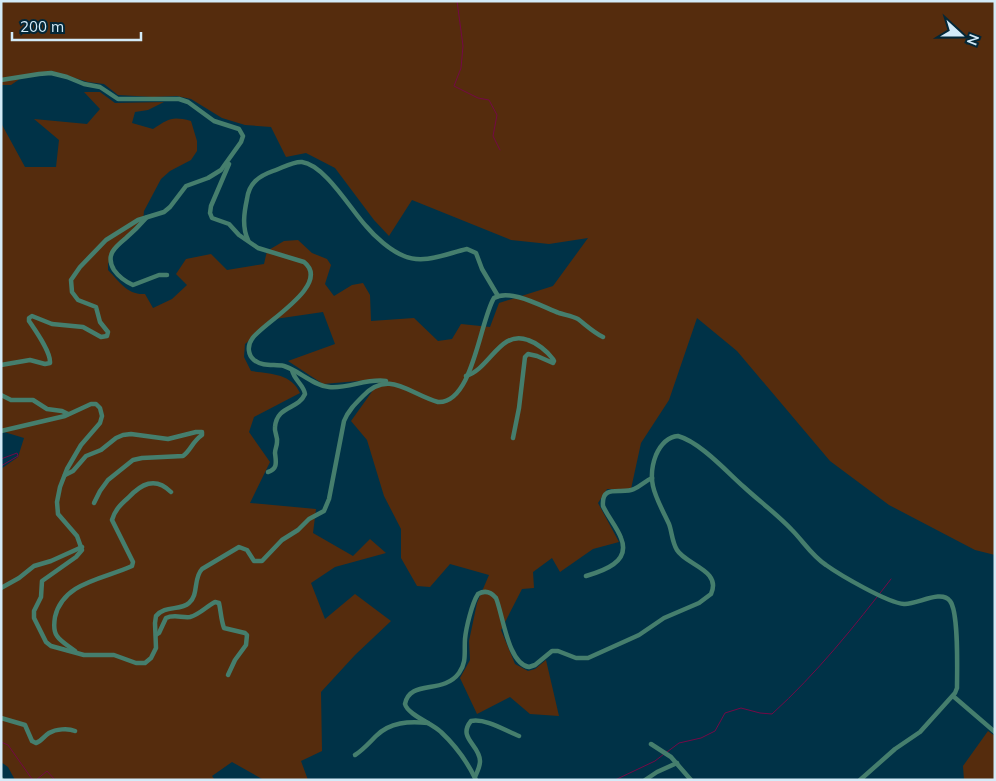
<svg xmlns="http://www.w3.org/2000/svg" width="996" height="781" font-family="Mulish,sans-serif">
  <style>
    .green { fill: #552c0d }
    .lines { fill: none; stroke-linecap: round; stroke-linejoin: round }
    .stream { stroke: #740946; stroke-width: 1 }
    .minor { stroke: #457e6d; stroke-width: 4.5 }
  </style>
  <rect width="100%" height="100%" fill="#003247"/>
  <g class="green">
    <path d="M 1,1 L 995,1 L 995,555 L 975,550 L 889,505 L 830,461 L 737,351 L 697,318 L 669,400 L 641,443 L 631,489 L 607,489 L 598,503 L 619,542 L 593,549 L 560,572 L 552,558 L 533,572 L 534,588 L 522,589 L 501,630 L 515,664 L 528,671 L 535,669 L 546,660 L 559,716 L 530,714 L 510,697 L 477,714 L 460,678 L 470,660 L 469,641 L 477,603 L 489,575 L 450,564 L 430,587 L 417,586 L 401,558 L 401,529 L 384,496 L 367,440 L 351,421 L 381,379 L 323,384 L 288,361 L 335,344 L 323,312 L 275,319 L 245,344 L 244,357 L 251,371 C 270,374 291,373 300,393 L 254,417 L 249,432 L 270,462 L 250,503 L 316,509 L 313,533 L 353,556 L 370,539 L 386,553 L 335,567 L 311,583 L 325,619 L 355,594 L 391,621 L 355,655 L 321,692 L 322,751 L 301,761 L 308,780 L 264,780 L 232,762 L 212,776 L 215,780 L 15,780 L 8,767 L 1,762 L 1,469 L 18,457 L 24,438 L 1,431 L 1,123 L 25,167 L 56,167 L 59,140 L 34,119 L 87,124 L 100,109 L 84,92 L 100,92 L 115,103 L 164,102 L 148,110 L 135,112 L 132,123 L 153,129 C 169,119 171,116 191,121 L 197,141 L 197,151 L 191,160 L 170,171 L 161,179 L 144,211 L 143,221 L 114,250 L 108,264 L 108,270 C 120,282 127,295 145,294 L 153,308 L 172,299 L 187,285 L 176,274 L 186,259 L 211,254 L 227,270 L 264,264 L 267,251 L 284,241 L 298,240 L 312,253 L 327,259 L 331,265 L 325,284 L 334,296 L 352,285 L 363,283 L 370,295 L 371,321 L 414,318 L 438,341 L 452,339 L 461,324 L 490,327 L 499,303 L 553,286 L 588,238 L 549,244 L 511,240 L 412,200 L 389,236 L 374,220 L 335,168 L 306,153 L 286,157 L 271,127 L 245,125 L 222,118 L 191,99 L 177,96 L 153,97 L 118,95 L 104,84 L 88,82 L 51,71 L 24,76 L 11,85 L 1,85 Z"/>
    <polygon points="988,731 995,736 995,780 964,780 963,766"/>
  </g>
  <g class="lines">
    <g class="stream">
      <polyline points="457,1 463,46 461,68 454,86 478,98 489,100 497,115 493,136 500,150"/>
      <polyline points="1,459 17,453 18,456 1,466"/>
      <polyline points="1,742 8,745 32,779 36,780 47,771 55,780"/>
      <path d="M 667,752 L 679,743 L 701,738 L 715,731 L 725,713 L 741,708 L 760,713 L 772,714 C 817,673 854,627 891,579"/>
      <polyline points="615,780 655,761 664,754"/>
    </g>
    <g class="minor">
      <path d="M 1,80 L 39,74 L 51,73 L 67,77 L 84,84 L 100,87 L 118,99 L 179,99 L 188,102 L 214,121 L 239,129 L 243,136 L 241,142 L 221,170 L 208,178 L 186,186 L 170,207 L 164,212 L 138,220 L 106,240 L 80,267 L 71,280 L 72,292 L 78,300 L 96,307 L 100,322 L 108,332 L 107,336 L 101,337 L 83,327 L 52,324 L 32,316 L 29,318 L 29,321 C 35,330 51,352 50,363 L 45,364 L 30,360 L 1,365"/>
      <path d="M 229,164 L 211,206 L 210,213 L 212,218 L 229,224 L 239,235 L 258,248 L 304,262 C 333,285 261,324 252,339 C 247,346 248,355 254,360 C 263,367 274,364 284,366 C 300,371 312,385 329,387 C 348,389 367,378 386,381"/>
      <path d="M 146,218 C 140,225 133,232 126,238 C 115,247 105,255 114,270 C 119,277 124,281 133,285 L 159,275 L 167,275"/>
      <path d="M 248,240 C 242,227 244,213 247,199 C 249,183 259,176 273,171 C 282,168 294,161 302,162 C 325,165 351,210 366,226 C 375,237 391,251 404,256 C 424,265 448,253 467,249 L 476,253 L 482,269 L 498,296"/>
      <path d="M 466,376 C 490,369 500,329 528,340 C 537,343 547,351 553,359 L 554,361 L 553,363 L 537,356 L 528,354 L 525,357 L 519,408 L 513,438"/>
      <polyline points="1,395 11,400 33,400 47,409 62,411 68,414"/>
      <path d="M 1,431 L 65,416 L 91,404 L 96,404 L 100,408 L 102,416 L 100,423 L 81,445 L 67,469 L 60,487 L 57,502 L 58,514 L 77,536 L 82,550 L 76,557 L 42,581 L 41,597 L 34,611 L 34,618 L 46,642 L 51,646 L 84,655 L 114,655 L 136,663 L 145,663 L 151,658 L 156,648 L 155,623 L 156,616 C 165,605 180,611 189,603 C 199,595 193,578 202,569 L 239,547 L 247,550 L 254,561 L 262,561 L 282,540 L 298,530 L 309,519 L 324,511 L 329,499 L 344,421 C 348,411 355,404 363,396 C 389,369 409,394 438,402 C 473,404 480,320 494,298 C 510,288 543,307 559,313 C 565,315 572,316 578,319 C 586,325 593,332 603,337"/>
      <path d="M 268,472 C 278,469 276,462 275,453 C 275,449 277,446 277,442 C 278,437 274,432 275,427 C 277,405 298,410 305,394 C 304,385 294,380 292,370"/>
      <path d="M 65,475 L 73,471 L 86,456 L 101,450 L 116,438 L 123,435 L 131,434 L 168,439 L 196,432 L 202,432 L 202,435 C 192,442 191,450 183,456 L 142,458 L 133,460 L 108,480 L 100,491 L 94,503"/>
      <path d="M 586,576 C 603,571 631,562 621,538 C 617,527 608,517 603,506 C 601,483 622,495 634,489 C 641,486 645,481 652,478"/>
      <polyline points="1,588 19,578 34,566 51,561 82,547"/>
      <path d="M 156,635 L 159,633 L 166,618 C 174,614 182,618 190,617 C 199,615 207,606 215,602 L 219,603 C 221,612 221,620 224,628 L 245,633 L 247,635 L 246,645 L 235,660 L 228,675"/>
      <path d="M 75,651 C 69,646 61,642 57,636 C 54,632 54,623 55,617 C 63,582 104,579 132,566 L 133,562 L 112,520 C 115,510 120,505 128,498 C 141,484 155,476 171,492"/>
      <polyline points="953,696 995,732"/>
      <path d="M 1,718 L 25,725 L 32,741 L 36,743 C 42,741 44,736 49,733 C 56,729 68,728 75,731"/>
      <polyline points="651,744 671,757 691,780"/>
      <path d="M 355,755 C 363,750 369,743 376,736 C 390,722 409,721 428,723"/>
      <path d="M 475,777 C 477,772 480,767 480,761 C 480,745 457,738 471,721 C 486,718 506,731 519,736"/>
      <polyline points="1,779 2,780"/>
      <path d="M 476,780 C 467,761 457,747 441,732 C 432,723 408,715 405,704 C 410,679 443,695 459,673 C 467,662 464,652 465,639 C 466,628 472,603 478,594 C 485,590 491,592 496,598 C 503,615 508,664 529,667 L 535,665 L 552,651 L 558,651 L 576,658 L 588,658 L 639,635 L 664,618 L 699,603 L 711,594 C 722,570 686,565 677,550 C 672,542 672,532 669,524 C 658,500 645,483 656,455 C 660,446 667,437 678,436 C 700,442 727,472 744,487 C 759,501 777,514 792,530 C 803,541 812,556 826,565 C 840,575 888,603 904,604 C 917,605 941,589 950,601 C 959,612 957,672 957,688 L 955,693 L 920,732 L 895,749 L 860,780"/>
      <polyline points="645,780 657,772 677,763"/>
    </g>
  </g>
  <rect width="996" height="781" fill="none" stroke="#d3ebf8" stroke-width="5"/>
  <g transform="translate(961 35) rotate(111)" stroke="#032737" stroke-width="4" paint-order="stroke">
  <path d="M0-4L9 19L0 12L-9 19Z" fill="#d3ebf8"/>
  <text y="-8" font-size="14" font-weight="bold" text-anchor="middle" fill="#d3ebf8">N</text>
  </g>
  <path d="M12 32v8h129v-8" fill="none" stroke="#d3ebf8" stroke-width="2.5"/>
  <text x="20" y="32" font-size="15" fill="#d3ebf8" stroke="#032737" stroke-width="4" paint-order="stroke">200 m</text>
</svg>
